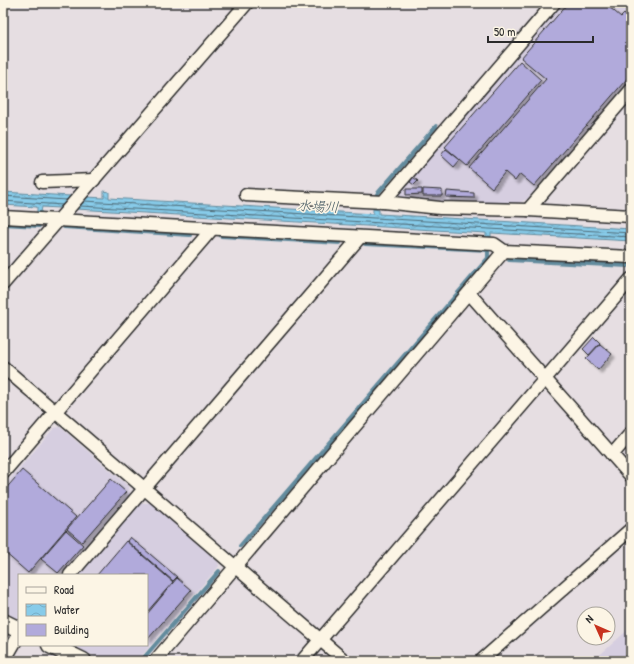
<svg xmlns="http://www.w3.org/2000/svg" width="634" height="664" font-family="'Patrick Hand','Klee One',sans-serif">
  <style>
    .built { fill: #d6cee0 }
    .water { fill: url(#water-waves); stroke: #628b9d }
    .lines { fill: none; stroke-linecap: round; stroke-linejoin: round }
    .shore { stroke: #506b77; stroke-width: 1 }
    .stream { stroke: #628b9d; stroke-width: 4 }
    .building { fill: #b1aadb; stroke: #2b2b2b; filter: url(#shadow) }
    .minor-casing { stroke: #2b2b2b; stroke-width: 15 }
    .tertiary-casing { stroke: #2b2b2b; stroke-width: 19 }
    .minor { stroke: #fcf5e5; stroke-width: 12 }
    .tertiary { stroke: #fcf5e5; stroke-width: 16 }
    .labels { text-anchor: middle; stroke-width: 3; stroke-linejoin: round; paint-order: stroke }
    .water-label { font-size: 14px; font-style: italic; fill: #475b64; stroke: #fcf5e5 }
  </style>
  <defs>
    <pattern id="water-waves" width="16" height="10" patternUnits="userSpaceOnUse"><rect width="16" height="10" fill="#87cbe9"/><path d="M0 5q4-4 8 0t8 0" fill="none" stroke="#75aec8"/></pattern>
    <filter id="shadow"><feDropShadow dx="3.5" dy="3.5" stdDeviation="1" flood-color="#0004"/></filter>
  </defs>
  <rect width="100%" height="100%" fill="#e6dee2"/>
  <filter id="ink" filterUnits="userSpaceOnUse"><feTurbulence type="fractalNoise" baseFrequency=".025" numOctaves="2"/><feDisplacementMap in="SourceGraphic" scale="8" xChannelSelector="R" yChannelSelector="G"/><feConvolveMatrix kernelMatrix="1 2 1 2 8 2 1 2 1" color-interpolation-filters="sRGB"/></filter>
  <g filter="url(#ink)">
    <g class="built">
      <polygon points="564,3 631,3 631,78 527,199 514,205 400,199 398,192"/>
      <polygon points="60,427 129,487 130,494 60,575 19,575 19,618 16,619 3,612 3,487 54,428"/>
      <polygon points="140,503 150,503 218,562 219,566 137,661 104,661 70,645 147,645 147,575 77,575"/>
      <polygon points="631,627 631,661 593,661"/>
    </g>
    <polygon class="water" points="104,191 109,192 109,198 373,214 373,209 379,210 379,214 631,229 631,241 491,233 491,237 486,237 486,233 42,207 41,212 37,212 37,207 3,205 3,192 104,198"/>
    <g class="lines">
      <g class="shore">
        <polyline points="3,196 67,200"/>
        <polyline points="3,201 63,205"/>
        <polyline points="84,201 631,233"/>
        <polyline points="80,206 631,237"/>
      </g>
      <g class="stream">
        <polyline points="377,194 436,126"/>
        <polyline points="3,224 39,226"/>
        <polyline points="64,227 190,235"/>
        <polyline points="221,236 340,243"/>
        <polyline points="365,244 488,250"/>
        <polyline points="509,260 628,266"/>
        <polyline points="240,546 488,258 488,252"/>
        <polyline points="141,661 219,571"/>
      </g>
    </g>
    <g class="building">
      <polygon points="568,3 608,3 608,6 621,17 624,14 631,20 631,74 534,186 520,174 515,181 505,172 492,188 469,168 546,79 521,58"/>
      <polygon points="520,61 541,80 467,166 445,147"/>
      <polygon points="446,149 460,160 454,167 441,155"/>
      <polygon points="413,177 418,181 414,185 410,182"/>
      <polygon points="406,189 422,189 422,194 406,195"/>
      <polygon points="423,189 442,190 442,196 423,196"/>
      <polygon points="447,191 474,193 474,198 446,197"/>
      <polygon points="594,337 600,343 589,355 583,349"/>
      <polygon points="600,344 612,354 598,370 586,359"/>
      <polygon points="22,470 76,517 28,573 3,551 3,492"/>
      <polygon points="111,479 126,492 82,542 67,529"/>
      <polygon points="66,530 83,545 58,573 41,559"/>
      <polygon points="130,537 177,577 173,581 127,541"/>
      <polygon points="126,541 173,582 147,612 147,575 97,575"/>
      <polygon points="177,578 191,590 147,640 147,614"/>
    </g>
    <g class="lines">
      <defs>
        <g id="minor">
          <polyline points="42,182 94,180"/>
          <polyline points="246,195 383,202 440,208 528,210 631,216"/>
          <polyline points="383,202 554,3"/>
          <polyline points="528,210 631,90"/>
          <polyline points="3,217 494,244 504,251 631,257"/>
          <polyline points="3,284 247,3"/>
          <polyline points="469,293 631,476"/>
          <polyline points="3,367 345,661"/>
          <polyline points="612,455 631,433"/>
          <polyline points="3,473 212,229"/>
          <polyline points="70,575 360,237"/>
          <polyline points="4,661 19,635"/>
          <polyline points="155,661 504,251"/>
          <polyline points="302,661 631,279"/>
          <polyline points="481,661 631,529"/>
        </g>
        <g id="tertiary">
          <polyline points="3,622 19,630"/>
          <polyline points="50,645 83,661"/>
        </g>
      </defs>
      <use href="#minor" class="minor-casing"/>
      <use href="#tertiary" class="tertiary-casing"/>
      <use href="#minor" class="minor"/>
      <use href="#tertiary" class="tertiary"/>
    </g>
  </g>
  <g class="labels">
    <g class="water-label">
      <text transform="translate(318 206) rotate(3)" y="5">水場川</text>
    </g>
  </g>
  <rect width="634" height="664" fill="none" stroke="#fcf5e5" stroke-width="16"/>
  <rect x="8" y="8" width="618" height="648" fill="none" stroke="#2b2b2b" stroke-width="1.5" filter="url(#ink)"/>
  <rect x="18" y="574" width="130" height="72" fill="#fcf5e5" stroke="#a8a49b"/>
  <rect x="26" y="587" width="20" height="6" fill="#fcf5e5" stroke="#a8a49b"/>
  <text x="54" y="594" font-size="12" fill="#2b2b2b">Road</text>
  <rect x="26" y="604" width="20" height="12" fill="url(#water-waves)" stroke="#a8a49b"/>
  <text x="54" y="614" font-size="12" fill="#2b2b2b">Water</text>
  <rect x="26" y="624" width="20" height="12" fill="#b1aadb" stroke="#a8a49b"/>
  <text x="54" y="634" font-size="12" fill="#2b2b2b">Building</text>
  <g transform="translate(596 626) rotate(315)"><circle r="19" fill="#fcf5e5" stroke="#a8a49b"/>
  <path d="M0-3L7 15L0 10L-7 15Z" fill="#c8321e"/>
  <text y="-6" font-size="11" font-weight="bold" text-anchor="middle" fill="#2b2b2b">N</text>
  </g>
  <path d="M488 36v6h105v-6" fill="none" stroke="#2b2b2b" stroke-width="2"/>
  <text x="494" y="36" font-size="12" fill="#2b2b2b" stroke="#fcf5e5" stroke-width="3" paint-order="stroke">50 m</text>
</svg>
